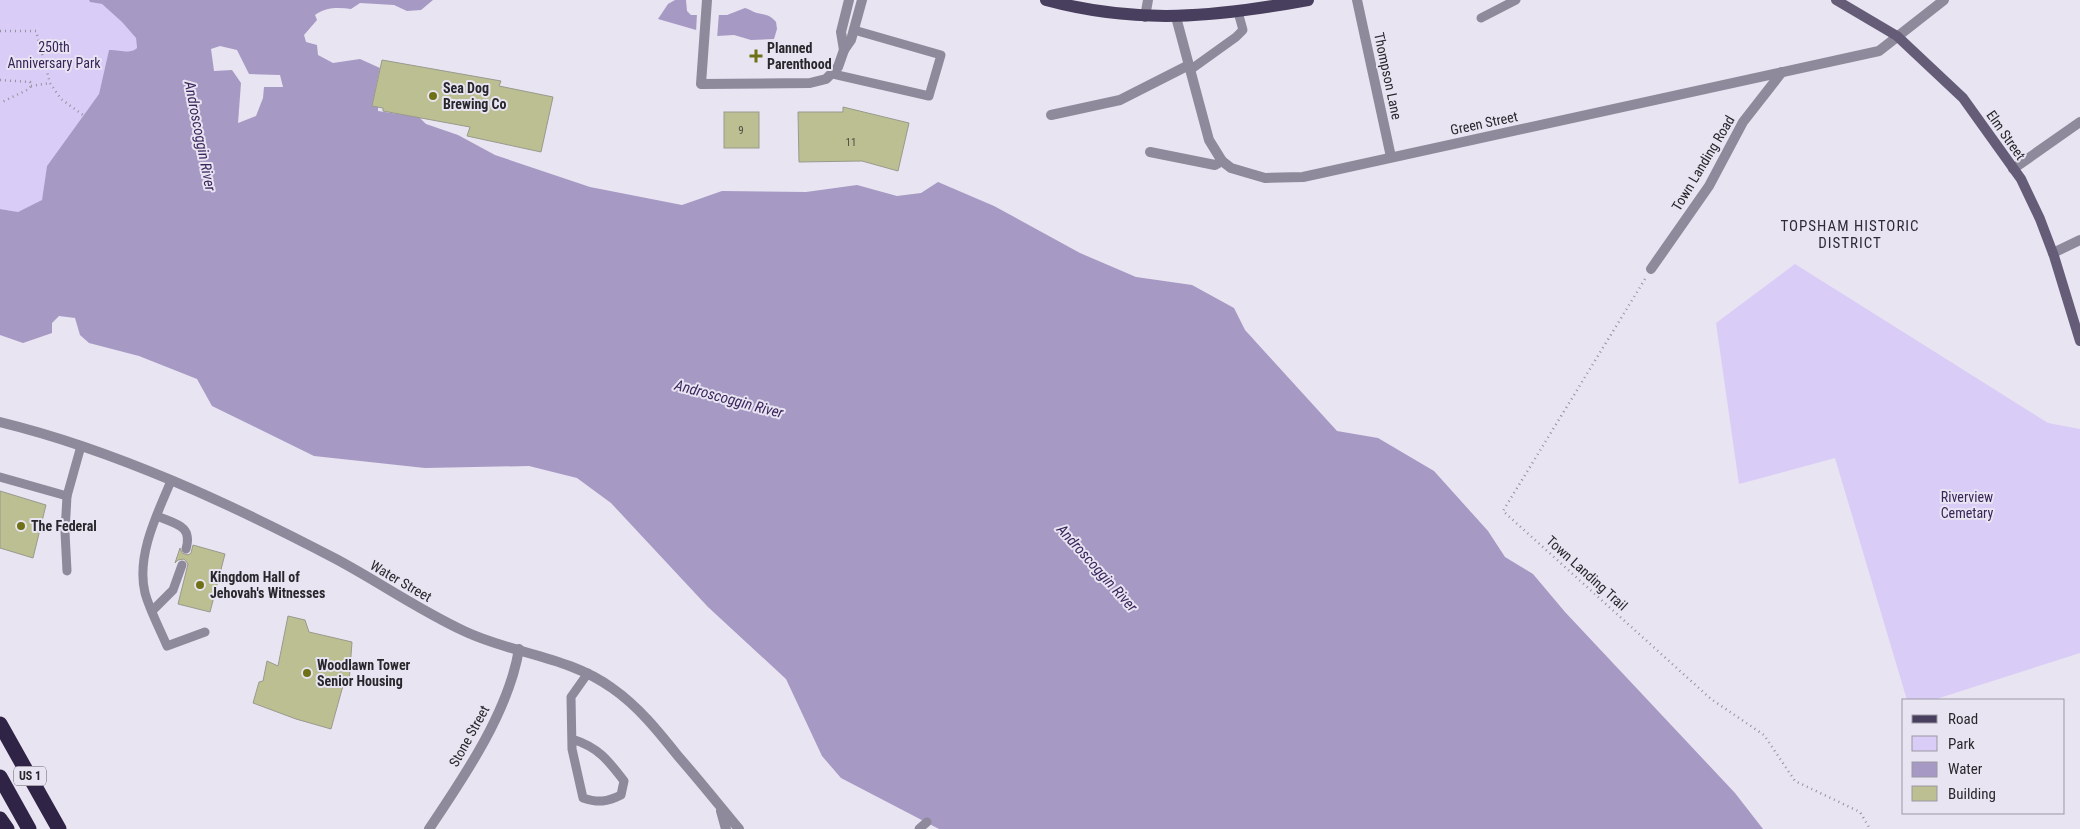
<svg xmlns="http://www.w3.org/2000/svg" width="2080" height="829" font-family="'Roboto Condensed',sans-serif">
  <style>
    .green { fill: #d9ccf7 }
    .water { fill: #a699c3; fill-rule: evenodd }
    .pier { fill: #e8e4f2 }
    .building { fill: #bcbf91; stroke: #999a8d }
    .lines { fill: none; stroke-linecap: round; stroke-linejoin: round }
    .path { stroke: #95939d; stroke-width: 2.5; stroke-dasharray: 1 4; stroke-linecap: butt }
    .service { stroke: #8e899b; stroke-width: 9 }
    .minor { stroke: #8e899b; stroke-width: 10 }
    .secondary { stroke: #655d77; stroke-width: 10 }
    .primary { stroke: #483e5d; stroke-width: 12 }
    .motorway { stroke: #302446; stroke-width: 15 }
    .poi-dot { fill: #6f7116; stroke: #e8e4f2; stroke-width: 2 }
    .labels { text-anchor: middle; stroke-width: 4; stroke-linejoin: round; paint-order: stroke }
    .number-label { font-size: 11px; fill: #4d4d45 }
    .shield { fill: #e8e4f2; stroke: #626067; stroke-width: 1 }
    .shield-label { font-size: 12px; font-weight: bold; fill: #28272c }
    .park-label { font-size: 14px; fill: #382459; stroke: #e8e4f2 }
    .poi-label { font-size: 14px; font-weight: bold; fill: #28272c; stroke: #e8e4f2; text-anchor: start }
    .street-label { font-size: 14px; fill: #28272c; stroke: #e8e4f2 }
    .water-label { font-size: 15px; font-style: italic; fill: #3b265c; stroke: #e8e4f2 }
    .neighbourhood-label { font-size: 15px; letter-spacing: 1px; fill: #2f2b36; stroke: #e8e4f2 }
  </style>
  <rect width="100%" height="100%" fill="#e8e4f2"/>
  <g class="green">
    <path d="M 0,0 L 89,0 L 90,2 L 102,4 L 122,22 L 136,38 L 137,48 C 129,55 119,49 109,50 L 99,94 L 47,166 L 42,201 L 18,212 L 0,209 Z"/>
    <polygon points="1795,264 2048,423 2080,429 2080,653 1933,700 1907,700 1835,458 1739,484 1716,323"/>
  </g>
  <g class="water">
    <path d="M 89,0 L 433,0 L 421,10 L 407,11 L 394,5 L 360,3 L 351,9 C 339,7 325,7 315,15 L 317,20 L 304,35 L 306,42 L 317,45 L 318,55 L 333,63 L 360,59 L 380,68 L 372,106 L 378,107 L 378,111 L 419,117 L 426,124 L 458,135 L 495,155 L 590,187 L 682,205 L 722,191 L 806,192 L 857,185 L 897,196 L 921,193 L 938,182 L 994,206 L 1080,253 L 1136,277 L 1192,285 L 1234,308 L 1245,330 L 1337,431 L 1378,438 L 1434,471 L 1488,531 L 1505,557 L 1533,574 L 1565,612 L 1735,793 L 1763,829 L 939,829 L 841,778 L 822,756 L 786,679 L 708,607 L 611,503 L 577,478 L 529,466 L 425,468 L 314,456 L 212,406 L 197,379 L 139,356 L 89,343 L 80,335 L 75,318 L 59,316 L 52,323 L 52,333 L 23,343 L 0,335 L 0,209 L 18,212 L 42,200 L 47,166 L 99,94 L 109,50 C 119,49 129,55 137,48 L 136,38 L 122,22 L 102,4 L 90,2 ZM 220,46 L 237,50 L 249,74 L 280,75 L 283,87 L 264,87 L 263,98 L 256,116 L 238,123 L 241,83 L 232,70 L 214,71 L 211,49 Z"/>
    <path d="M 675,0 L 686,0 L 687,11 L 691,15 L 727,15 L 745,8 C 749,9 753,12 757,13 C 766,15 770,15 776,22 L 777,29 L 774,39 L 751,40 L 734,35 L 717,36 L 658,19 L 668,4 Z"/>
  </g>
  <polygon class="pier" points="697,13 719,13 717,39 696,33"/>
  <g class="building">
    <polygon points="382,60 501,81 499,86 553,97 541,152 467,136 470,127 383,111 383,108 372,106"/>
    <polygon points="843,107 909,123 898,171 862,161 799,162 798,112 843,112"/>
    <rect x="724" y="112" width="35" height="36"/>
    <polygon points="0,491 46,505 33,558 0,548"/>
    <polygon points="193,545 225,554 210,612 178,604 188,564 184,559 178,560 175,563 180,548 182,553 188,555 191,553"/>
    <polygon points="288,616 305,620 309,632 352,642 349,683 344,682 331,729 296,719 253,703 259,682 263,681 267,661 278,666"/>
  </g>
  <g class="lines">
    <g class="path">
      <polyline points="0,31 36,31 50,83 61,99 83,115"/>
      <polyline points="0,80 30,82 31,86 29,89 0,103"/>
      <polyline points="31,86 50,83"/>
      <polyline points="1645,279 1503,511 1711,699 1764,735 1795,781 1860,812 1870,829"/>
    </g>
    <g class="service">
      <polyline points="1481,18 1516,0"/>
      <polyline points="1190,70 1236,37 1243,30 1238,12"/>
      <polyline points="833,74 929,96 941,55 854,30"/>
      <polyline points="0,477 67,496"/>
      <path d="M 171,481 C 157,514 136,556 145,593 C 150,611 160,629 167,646 L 205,632"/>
      <path d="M 157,516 C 175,524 193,525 186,549"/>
      <polyline points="67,571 65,532 67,496 81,446"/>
      <polyline points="152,611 173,590 182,565"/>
      <path d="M 572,739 C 598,747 608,760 624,781 L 621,795 C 607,802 598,803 583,798 L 572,749 L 571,697 L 588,673"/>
      <polyline points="919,829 927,822"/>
    </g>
    <g class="minor">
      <polyline points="707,0 701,84 810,83 826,79 838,67 844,50 851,40 862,0"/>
      <polyline points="1357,0 1391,157"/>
      <polyline points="1145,17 1148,0"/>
      <polyline points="1176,17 1209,140 1222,161 1231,168 1265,178 1303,177 1879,51 1944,0"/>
      <polyline points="844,50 841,32 849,0"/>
      <polyline points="1051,115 1120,100 1189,65"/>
      <polyline points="1150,152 1215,165 1222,161"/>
      <polyline points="2013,169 2080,122"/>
      <polyline points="2053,253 2080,240"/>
      <polyline points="1651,269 1709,186 1743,122 1782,72"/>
      <path d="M 0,422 C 115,450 231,504 336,559 C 379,582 419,610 464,631 C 512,654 568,656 612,688 C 638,706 658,731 678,756 C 699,780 719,805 739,829"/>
      <polyline points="721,811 726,829"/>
      <path d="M 429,829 C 464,777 509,711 519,649"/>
    </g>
    <polyline class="secondary" points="1836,0 1897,36 1963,98 2021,179 2040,219 2054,256 2080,341"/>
    <path class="primary" d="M 1046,0 C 1139,25 1215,17 1308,0"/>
    <g class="motorway">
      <polyline points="0,724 59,829"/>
      <polyline points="0,777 29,829"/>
      <polyline points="0,819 7,829"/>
    </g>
  </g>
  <g class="poi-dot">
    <path d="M753.5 48.5h5v5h5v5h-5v5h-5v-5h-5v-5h5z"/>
    <circle cx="433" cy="96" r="5"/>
    <circle cx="21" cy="526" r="5"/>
    <circle cx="200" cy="585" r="5"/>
    <circle cx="307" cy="673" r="5"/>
  </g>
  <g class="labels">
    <g class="number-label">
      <text x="741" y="134">9</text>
      <text x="851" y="146">11</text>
    </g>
    <rect class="shield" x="14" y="766.5" width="32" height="19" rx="4"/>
    <g class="shield-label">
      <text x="30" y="780">US 1</text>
    </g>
    <g class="park-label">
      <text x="54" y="52">250th<tspan x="54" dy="16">Anniversary Park</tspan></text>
      <text x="1967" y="502">Riverview<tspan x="1967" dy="16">Cemetary</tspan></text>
    </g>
    <g class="poi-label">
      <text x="767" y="53">Planned<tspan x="767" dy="16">Parenthood</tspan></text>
      <text x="443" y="93">Sea Dog<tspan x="443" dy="16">Brewing Co</tspan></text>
      <text x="31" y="531">The Federal</text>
      <text x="210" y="582">Kingdom Hall of<tspan x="210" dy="16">Jehovah's Witnesses</tspan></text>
      <text x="317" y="670">Woodlawn Tower<tspan x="317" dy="16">Senior Housing</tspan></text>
    </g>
    <g class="street-label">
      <text transform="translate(1388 76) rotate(78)" y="5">Thompson Lane</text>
      <text transform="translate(1484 123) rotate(-12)" y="5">Green Street</text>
      <text transform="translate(2006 135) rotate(55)" y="5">Elm Street</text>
      <text transform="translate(1703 163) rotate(-59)" y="5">Town Landing Road</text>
      <text transform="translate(1587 573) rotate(42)" y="5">Town Landing Trail</text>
      <text transform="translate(401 581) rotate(30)" y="5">Water Street</text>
      <text transform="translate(469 736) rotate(-61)" y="5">Stone Street</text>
    </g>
    <g class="water-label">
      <text transform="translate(200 136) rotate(79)" y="5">Androscoggin River</text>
      <text transform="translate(729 399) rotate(15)" y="5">Androscoggin River</text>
      <text transform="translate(1097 568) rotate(48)" y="5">Androscoggin River</text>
    </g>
    <g class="neighbourhood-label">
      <text x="1850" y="231">TOPSHAM HISTORIC<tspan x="1850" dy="17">DISTRICT</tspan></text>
    </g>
  </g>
  <rect x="1902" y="699" width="162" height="115" fill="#e8e4f2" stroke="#9b98a3"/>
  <rect x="1912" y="715" width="25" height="8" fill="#483e5d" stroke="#9b98a3"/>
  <text x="1948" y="724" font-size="15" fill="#28272c">Road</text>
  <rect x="1912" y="736" width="25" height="15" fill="#d9ccf7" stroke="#9b98a3"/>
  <text x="1948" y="749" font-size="15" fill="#28272c">Park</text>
  <rect x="1912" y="762" width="25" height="15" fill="#a699c3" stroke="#9b98a3"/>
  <text x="1948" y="774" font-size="15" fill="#28272c">Water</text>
  <rect x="1912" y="786" width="25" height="15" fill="#bcbf91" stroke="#9b98a3"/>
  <text x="1948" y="799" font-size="15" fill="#28272c">Building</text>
</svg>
